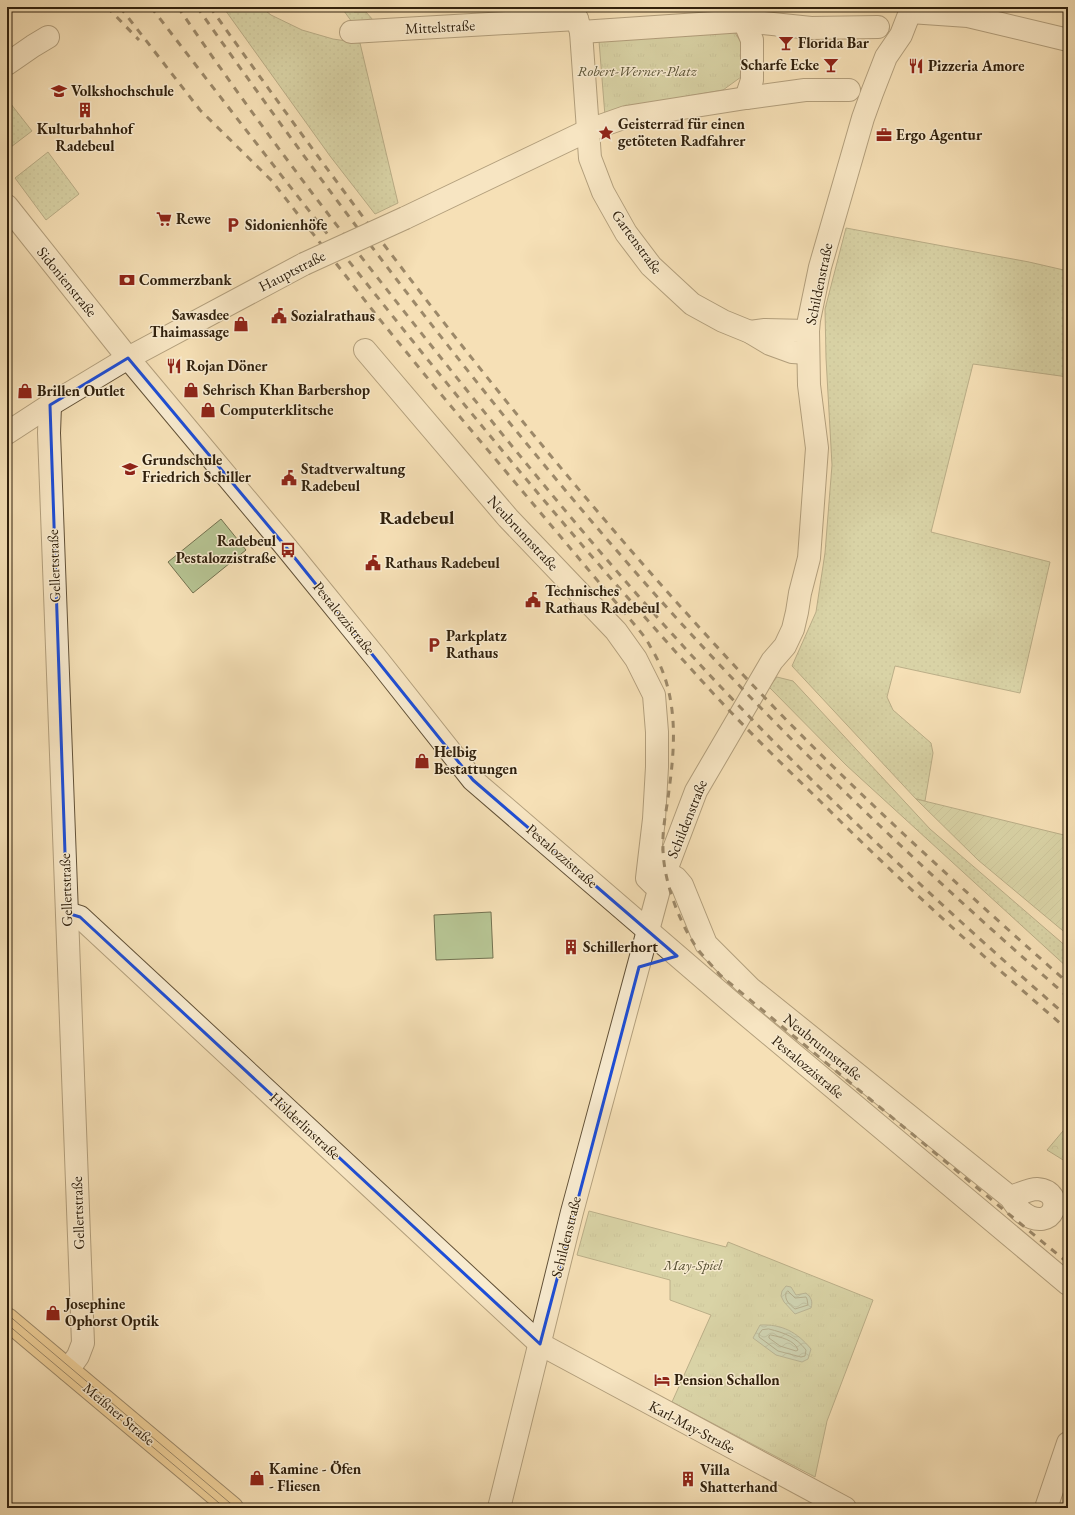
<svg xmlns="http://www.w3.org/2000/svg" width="1075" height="1515" font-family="'EB Garamond',serif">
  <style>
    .grass { fill: url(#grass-dots); stroke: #747250 }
    .forest { fill: url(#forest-crowns); stroke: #747250 }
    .park { fill: url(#park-tufts); stroke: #747250 }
    .garden { fill: url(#garden-furrows); stroke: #747250 }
    .pitch { fill: #b6c392; stroke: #747250 }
    .water { fill: url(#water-waves); stroke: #727f6a }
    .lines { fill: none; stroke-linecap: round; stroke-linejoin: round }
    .shore { stroke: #67705a; stroke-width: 1 }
    .minor-casing { stroke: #625137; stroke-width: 24 }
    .major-casing { stroke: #31210d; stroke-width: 24 }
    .minor { stroke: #f8ebd0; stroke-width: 22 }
    .major { stroke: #eac07b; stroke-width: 22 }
    .tram { stroke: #31210d; stroke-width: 1 }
    .rail { stroke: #31210d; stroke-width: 3; stroke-dasharray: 7 7; stroke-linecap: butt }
    .minor-bridge-casing { stroke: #625137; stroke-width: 24; stroke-linecap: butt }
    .minor-bridge { stroke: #f8ebd0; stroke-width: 22 }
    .marked { fill: none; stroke: #1d4ed8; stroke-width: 3; stroke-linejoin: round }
    .labels { text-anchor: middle; stroke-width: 3; stroke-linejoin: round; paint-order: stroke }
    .street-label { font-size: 15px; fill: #31210d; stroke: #f8ebd0 }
    .poi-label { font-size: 15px; font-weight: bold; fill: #31210d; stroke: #f8ebd0; text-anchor: start }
    .park-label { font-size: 15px; font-style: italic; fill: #595235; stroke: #f8ebd0 }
    .district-label { font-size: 19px; font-weight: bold; fill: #31210d; stroke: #f8ebd0 }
  </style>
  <defs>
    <pattern id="grass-dots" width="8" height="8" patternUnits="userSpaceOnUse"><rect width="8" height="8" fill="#b6c392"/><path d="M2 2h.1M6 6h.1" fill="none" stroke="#9da77d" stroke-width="1.8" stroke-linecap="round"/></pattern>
    <pattern id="forest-crowns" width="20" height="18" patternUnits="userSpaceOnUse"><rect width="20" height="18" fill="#b6c392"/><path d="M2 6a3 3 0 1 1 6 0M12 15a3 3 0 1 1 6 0" fill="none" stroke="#9da77d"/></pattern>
    <pattern id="park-tufts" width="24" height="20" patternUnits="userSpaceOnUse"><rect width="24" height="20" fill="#b6c392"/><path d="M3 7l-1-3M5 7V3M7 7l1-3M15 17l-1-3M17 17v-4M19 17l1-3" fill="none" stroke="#9da77d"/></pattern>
    <pattern id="garden-furrows" width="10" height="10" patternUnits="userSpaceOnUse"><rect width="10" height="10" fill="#b6c392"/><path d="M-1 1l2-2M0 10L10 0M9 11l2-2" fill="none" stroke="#9da77d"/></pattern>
    <pattern id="water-waves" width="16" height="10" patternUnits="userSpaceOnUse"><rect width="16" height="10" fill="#9dbea8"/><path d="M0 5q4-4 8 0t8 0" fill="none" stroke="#819a87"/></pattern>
  </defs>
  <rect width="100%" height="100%" fill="#f5e0b6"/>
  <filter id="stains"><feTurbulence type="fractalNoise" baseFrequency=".005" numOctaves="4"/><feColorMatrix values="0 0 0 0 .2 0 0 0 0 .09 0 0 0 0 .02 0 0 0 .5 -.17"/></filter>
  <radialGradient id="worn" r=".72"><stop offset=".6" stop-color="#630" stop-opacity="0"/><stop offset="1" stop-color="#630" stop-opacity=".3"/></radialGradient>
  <g class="grass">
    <polygon points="223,7 261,7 271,15 302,30 333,39 360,43 398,203 375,214 330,156"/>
    <polygon points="341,7 349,7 354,12 366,12 373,20 352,22"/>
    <polygon points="7,99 32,131 7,150"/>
    <polygon points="48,152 79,194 46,220 15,178"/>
    <polygon points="846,228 1029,262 1068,271 1068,377 973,364 931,532 1050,562 1020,693 895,666 887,697 893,710 931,743 933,753 925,801 916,799 792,666 816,612 825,553 832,465 826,358 825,309"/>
    <polygon points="777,677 793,681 930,829 1068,948 1068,968 846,765 769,687"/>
  </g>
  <polygon class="forest" points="1068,1125 1068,1163 1047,1150"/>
  <g class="park">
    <polygon points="712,29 735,33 743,45 741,77 723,90 643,104 605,116 599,41"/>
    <polygon points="589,1211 726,1247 728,1242 873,1300 827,1421 815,1477 672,1402 711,1315 670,1300 670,1280 577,1255"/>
  </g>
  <polygon class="garden" points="916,799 1068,836 1068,935 978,860"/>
  <g class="pitch">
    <polygon points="221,519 246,550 193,593 168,562"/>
    <polygon points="491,912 493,958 436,960 434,915"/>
  </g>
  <g class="water">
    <path d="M 786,1286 L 791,1287 L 796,1295 L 806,1293 C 811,1297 813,1301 811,1308 L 795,1314 L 784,1302 L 781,1296 L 782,1291 Z"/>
    <path d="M 760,1325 C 782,1324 797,1332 811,1349 L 808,1359 L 802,1362 L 776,1355 L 753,1338 Z"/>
  </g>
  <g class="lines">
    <g class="shore">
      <path d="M 788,1291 L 795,1298 L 806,1297 L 807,1299 L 808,1305 L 795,1309 C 790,1305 784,1300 786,1293 Z"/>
      <path d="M 769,1329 C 785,1333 796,1337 806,1350 L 805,1356 L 801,1357 L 778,1351 L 759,1337 L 759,1334 L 762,1330 Z"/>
      <path d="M 771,1335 C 780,1337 795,1340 798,1350 L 796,1351 L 780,1346 L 769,1338 L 769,1336 Z"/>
    </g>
    <defs>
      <g id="minor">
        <polyline points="569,7 577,19 581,32 590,158 603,192 626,233 651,266 692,304 723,321 750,332 770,344 792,352 808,353"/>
        <polyline points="910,12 968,16 1068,40"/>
        <polyline points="744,21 752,40 752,80 746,98"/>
        <polyline points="351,32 577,19"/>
        <polyline points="581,32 744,21 811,28 878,27"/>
        <polyline points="7,64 33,46 48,37"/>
        <polyline points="7,206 128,358 286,547 378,660 473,780 731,1002 1068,1284"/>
        <polyline points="405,218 589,130 626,117 746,98 805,90 849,90"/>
        <polyline points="750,332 765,330 808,331"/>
        <polyline points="365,350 508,518 616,631 636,659 654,695 657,732 657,767 654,819 647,878 653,884 660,886"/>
        <polyline points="50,405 49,433 83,1343 78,1356 68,1370"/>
        <polyline points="7,433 50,405 128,358 304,264"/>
        <path d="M 666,872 L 676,878 L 682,885 L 706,944 L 750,988 L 1010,1197 C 1014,1202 1017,1208 1022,1212 C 1054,1236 1068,1191 1037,1189 C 1029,1189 1018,1195 1010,1197"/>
        <polyline points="67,913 80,917 540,1344 845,1508"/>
        <polyline points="499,1508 572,1212 660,886 696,791 772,661 785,646 793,629 797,612 800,593 809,558 817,448 809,385 808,331 809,320 820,267 863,118 872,93 886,57 901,35 910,12 910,7"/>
        <polyline points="1046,1508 1068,1443"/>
      </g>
      <polyline id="major" points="7,1319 232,1508"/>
    </defs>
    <use href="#minor" class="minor-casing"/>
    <use href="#major" class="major-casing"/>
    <use href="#minor" class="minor"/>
    <use href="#major" class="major"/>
    <g class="tram">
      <polyline points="7,1314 236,1508"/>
      <polyline points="7,1324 225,1508"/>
    </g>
    <g class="rail">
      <polyline points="107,7 139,40"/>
      <path d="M 120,7 L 200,110 L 272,181 L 377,316 L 434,386 L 634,624 C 640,631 646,638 650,646 C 678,691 676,740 669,790 C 667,809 662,828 663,848 C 663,877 677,917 693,942 C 700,954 711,964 720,975 L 1068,1263"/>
      <path d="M 151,7 C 331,241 513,474 712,692 C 746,729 783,765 819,800 C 899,880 982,956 1068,1030"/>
      <path d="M 178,7 C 257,123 342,234 430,344 C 522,460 617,576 719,685 C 830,802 947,912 1068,1017"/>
      <path d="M 197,7 C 331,197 471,383 624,559 C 760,716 911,860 1068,997"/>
      <path d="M 210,7 C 372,235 541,457 731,662 C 837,776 952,880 1068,983"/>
    </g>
    <defs>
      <polyline id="minor-bridge" points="304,264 405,218"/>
    </defs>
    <use href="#minor-bridge" class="minor-bridge-casing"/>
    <use href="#minor-bridge" class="minor-bridge"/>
  </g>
  <path d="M0 0H1075V1515H0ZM 128,358 L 286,547 L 473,780 L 677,956 L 639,967 L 540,1344 L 80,917 L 67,913 L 50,405 Z" fill="#f5e0b6" fill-opacity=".55" fill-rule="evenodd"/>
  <path class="marked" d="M 128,358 L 286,547 L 473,780 L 677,956 L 639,967 L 540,1344 L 80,917 L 67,913 L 50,405 Z"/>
  <defs>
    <symbol id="bar-bare" viewBox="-9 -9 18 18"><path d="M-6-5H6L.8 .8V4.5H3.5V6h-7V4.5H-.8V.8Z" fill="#8f2418" stroke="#f8ebd0" stroke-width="2.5" paint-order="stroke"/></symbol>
    <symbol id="restaurant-bare" viewBox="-9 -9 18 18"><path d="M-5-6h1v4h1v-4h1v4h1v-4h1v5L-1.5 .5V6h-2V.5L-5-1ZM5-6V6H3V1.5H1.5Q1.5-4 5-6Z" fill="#8f2418" stroke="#f8ebd0" stroke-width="2.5" paint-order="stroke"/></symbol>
    <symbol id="university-bare" viewBox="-9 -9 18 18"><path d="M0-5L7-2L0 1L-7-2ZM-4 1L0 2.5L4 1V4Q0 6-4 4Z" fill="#8f2418" stroke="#f8ebd0" stroke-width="2.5" paint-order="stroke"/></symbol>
    <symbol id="building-bare" viewBox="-9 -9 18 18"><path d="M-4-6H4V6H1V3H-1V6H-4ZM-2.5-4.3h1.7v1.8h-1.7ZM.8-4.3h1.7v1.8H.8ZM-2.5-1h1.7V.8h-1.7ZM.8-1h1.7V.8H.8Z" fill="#8f2418" stroke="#f8ebd0" stroke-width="2.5" paint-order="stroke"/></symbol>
    <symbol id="sight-bare" viewBox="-9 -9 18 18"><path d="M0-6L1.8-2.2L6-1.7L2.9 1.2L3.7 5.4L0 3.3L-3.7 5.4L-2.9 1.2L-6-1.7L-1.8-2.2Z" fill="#8f2418" stroke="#f8ebd0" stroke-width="2.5" paint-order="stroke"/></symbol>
    <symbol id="office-bare" viewBox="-9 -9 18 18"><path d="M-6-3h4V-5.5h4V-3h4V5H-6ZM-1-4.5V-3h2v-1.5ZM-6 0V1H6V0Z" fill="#8f2418" stroke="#f8ebd0" stroke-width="2.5" paint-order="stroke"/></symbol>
    <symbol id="supermarket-bare" viewBox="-9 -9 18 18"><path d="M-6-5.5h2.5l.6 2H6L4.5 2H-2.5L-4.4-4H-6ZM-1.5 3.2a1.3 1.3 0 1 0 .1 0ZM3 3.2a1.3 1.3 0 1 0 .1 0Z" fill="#8f2418" stroke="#f8ebd0" stroke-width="2.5" paint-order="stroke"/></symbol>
    <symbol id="parking-bare" viewBox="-9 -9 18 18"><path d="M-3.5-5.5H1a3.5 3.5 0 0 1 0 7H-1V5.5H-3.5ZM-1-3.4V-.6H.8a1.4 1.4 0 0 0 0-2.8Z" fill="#8f2418" stroke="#f8ebd0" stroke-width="2.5" paint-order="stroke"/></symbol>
    <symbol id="bank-bare" viewBox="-9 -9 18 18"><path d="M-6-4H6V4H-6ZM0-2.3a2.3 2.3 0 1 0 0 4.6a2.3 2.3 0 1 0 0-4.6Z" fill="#8f2418" stroke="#f8ebd0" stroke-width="2.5" paint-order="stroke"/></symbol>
    <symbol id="civic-bare" viewBox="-9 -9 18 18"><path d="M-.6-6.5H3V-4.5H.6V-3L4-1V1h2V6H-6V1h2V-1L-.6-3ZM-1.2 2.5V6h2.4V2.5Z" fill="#8f2418" stroke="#f8ebd0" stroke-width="2.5" paint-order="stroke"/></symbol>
    <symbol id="shop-bare" viewBox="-9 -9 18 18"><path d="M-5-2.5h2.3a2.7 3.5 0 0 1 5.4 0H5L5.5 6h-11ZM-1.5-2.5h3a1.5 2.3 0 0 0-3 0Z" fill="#8f2418" stroke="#f8ebd0" stroke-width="2.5" paint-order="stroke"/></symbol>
    <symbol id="school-bare" viewBox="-9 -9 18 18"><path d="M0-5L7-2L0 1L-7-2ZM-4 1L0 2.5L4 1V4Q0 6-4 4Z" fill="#8f2418" stroke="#f8ebd0" stroke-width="2.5" paint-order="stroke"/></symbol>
    <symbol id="bus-bare" viewBox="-9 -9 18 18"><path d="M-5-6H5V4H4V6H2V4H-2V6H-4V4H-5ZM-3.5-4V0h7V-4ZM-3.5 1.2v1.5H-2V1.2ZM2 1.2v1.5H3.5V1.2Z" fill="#8f2418" stroke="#f8ebd0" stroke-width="2.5" paint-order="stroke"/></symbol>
    <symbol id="hotel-bare" viewBox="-9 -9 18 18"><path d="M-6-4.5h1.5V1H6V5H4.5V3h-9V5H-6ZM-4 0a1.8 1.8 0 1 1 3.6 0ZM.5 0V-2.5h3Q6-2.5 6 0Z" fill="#8f2418" stroke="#f8ebd0" stroke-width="2.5" paint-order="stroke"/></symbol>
  </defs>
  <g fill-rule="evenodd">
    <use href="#bar-bare" x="775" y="32" width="22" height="22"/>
    <use href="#bar-bare" x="820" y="54" width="22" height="22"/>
    <use href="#restaurant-bare" x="905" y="55" width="22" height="22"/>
    <use href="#university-bare" x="48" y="80" width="22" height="22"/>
    <use href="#building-bare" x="74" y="99" width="22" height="22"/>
    <use href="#sight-bare" x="595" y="122" width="22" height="22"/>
    <use href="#office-bare" x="873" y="124" width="22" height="22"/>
    <use href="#supermarket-bare" x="153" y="208" width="22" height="22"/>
    <use href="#parking-bare" x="222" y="214" width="22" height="22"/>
    <use href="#bank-bare" x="116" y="269" width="22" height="22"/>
    <use href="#civic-bare" x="268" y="305" width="22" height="22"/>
    <use href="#shop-bare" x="230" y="313" width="22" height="22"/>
    <use href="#restaurant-bare" x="163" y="355" width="22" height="22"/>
    <use href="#shop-bare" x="180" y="379" width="22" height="22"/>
    <use href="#shop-bare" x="14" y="380" width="22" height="22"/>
    <use href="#shop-bare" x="197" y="399" width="22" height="22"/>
    <use href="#school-bare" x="119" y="458" width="22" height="22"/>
    <use href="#civic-bare" x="278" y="467" width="22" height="22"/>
    <use href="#bus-bare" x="277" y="539" width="22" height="22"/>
    <use href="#civic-bare" x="362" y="552" width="22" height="22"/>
    <use href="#civic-bare" x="522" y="589" width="22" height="22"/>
    <use href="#parking-bare" x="423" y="634" width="22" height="22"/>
    <use href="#shop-bare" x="411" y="750" width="22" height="22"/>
    <use href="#building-bare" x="560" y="936" width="22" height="22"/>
    <use href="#shop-bare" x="42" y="1302" width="22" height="22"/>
    <use href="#hotel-bare" x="651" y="1369" width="22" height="22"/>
    <use href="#shop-bare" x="246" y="1467" width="22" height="22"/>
    <use href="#building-bare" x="677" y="1468" width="22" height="22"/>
  </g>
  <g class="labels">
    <g class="street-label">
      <text transform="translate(440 27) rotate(-3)" y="5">Mittelstraße</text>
      <text transform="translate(637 242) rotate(54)" y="5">Gartenstraße</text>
      <text transform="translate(292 271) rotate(-27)" y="5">Hauptstraße</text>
      <text transform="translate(67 282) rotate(51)" y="5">Sidonienstraße</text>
      <text transform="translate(819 284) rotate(-78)" y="5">Schildenstraße</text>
      <text transform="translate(523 533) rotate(47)" y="5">Neubrunnstraße</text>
      <text transform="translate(54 566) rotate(-92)" y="5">Gellertstraße</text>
      <text transform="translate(344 618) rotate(51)" y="5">Pestalozzistraße</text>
      <text transform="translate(687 819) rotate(-68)" y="5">Schildenstraße</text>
      <text transform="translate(562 856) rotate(41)" y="5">Pestalozzistraße</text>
      <text transform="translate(66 890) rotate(-92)" y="5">Gellertstraße</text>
      <text transform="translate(823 1047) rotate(39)" y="5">Neubrunnstraße</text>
      <text transform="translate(808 1067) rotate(40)" y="5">Pestalozzistraße</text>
      <text transform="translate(305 1126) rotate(43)" y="5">Hölderlinstraße</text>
      <text transform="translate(78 1213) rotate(-92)" y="5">Gellertstraße</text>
      <text transform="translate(566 1237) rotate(-76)" y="5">Schildenstraße</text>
      <text transform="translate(119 1414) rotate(40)" y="5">Meißner Straße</text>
      <text transform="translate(692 1427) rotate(28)" y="5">Karl-May-Straße</text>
    </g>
    <g class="poi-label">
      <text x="798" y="48">Florida Bar</text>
      <text x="819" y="70" text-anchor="end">Scharfe Ecke</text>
      <text x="928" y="71">Pizzeria Amore</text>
      <text x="71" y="96">Volkshochschule</text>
      <text x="618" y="129">Geisterrad für einen<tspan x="618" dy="17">getöteten Radfahrer</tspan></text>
      <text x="85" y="134" text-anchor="middle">Kulturbahnhof<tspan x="85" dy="17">Radebeul</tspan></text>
      <text x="896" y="140">Ergo Agentur</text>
      <text x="176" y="224">Rewe</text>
      <text x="245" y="230">Sidonienhöfe</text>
      <text x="139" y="285">Commerzbank</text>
      <text x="229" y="320" text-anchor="end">Sawasdee<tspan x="229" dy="17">Thaimassage</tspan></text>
      <text x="291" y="321">Sozialrathaus</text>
      <text x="186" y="371">Rojan Döner</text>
      <text x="203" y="395">Sehrisch Khan Barbershop</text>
      <text x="37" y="396">Brillen Outlet</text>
      <text x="220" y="415">Computerklitsche</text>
      <text x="142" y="465">Grundschule<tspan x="142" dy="17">Friedrich Schiller</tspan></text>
      <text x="301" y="474">Stadtverwaltung<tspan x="301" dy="17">Radebeul</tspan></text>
      <text x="276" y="546" text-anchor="end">Radebeul<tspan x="276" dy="17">Pestalozzistraße</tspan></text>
      <text x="385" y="568">Rathaus Radebeul</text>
      <text x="545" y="596">Technisches<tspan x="545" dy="17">Rathaus Radebeul</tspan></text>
      <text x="446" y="641">Parkplatz<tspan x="446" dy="17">Rathaus</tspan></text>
      <text x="434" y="757">Helbig<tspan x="434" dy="17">Bestattungen</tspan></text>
      <text x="583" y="952">Schillerhort</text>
      <text x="65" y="1309">Josephine<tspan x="65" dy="17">Ophorst Optik</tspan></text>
      <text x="674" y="1385">Pension Schallon</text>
      <text x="269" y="1474">Kamine - Öfen<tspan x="269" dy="17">- Fliesen</tspan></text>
      <text x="700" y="1475">Villa<tspan x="700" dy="17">Shatterhand</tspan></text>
    </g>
    <g class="park-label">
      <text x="637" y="76">Robert-Werner-Platz</text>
      <text x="693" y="1270">May-Spiel</text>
    </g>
    <g class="district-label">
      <text x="417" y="524">Radebeul</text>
    </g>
  </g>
  <rect width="1075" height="1515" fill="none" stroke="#f5e0b6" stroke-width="24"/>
  <rect x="8" y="8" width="1059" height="1499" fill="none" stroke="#31210d" stroke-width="2"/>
  <rect x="12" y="12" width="1051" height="1491" fill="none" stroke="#31210d"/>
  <rect width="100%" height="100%" filter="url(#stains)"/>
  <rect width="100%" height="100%" fill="url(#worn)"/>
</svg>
